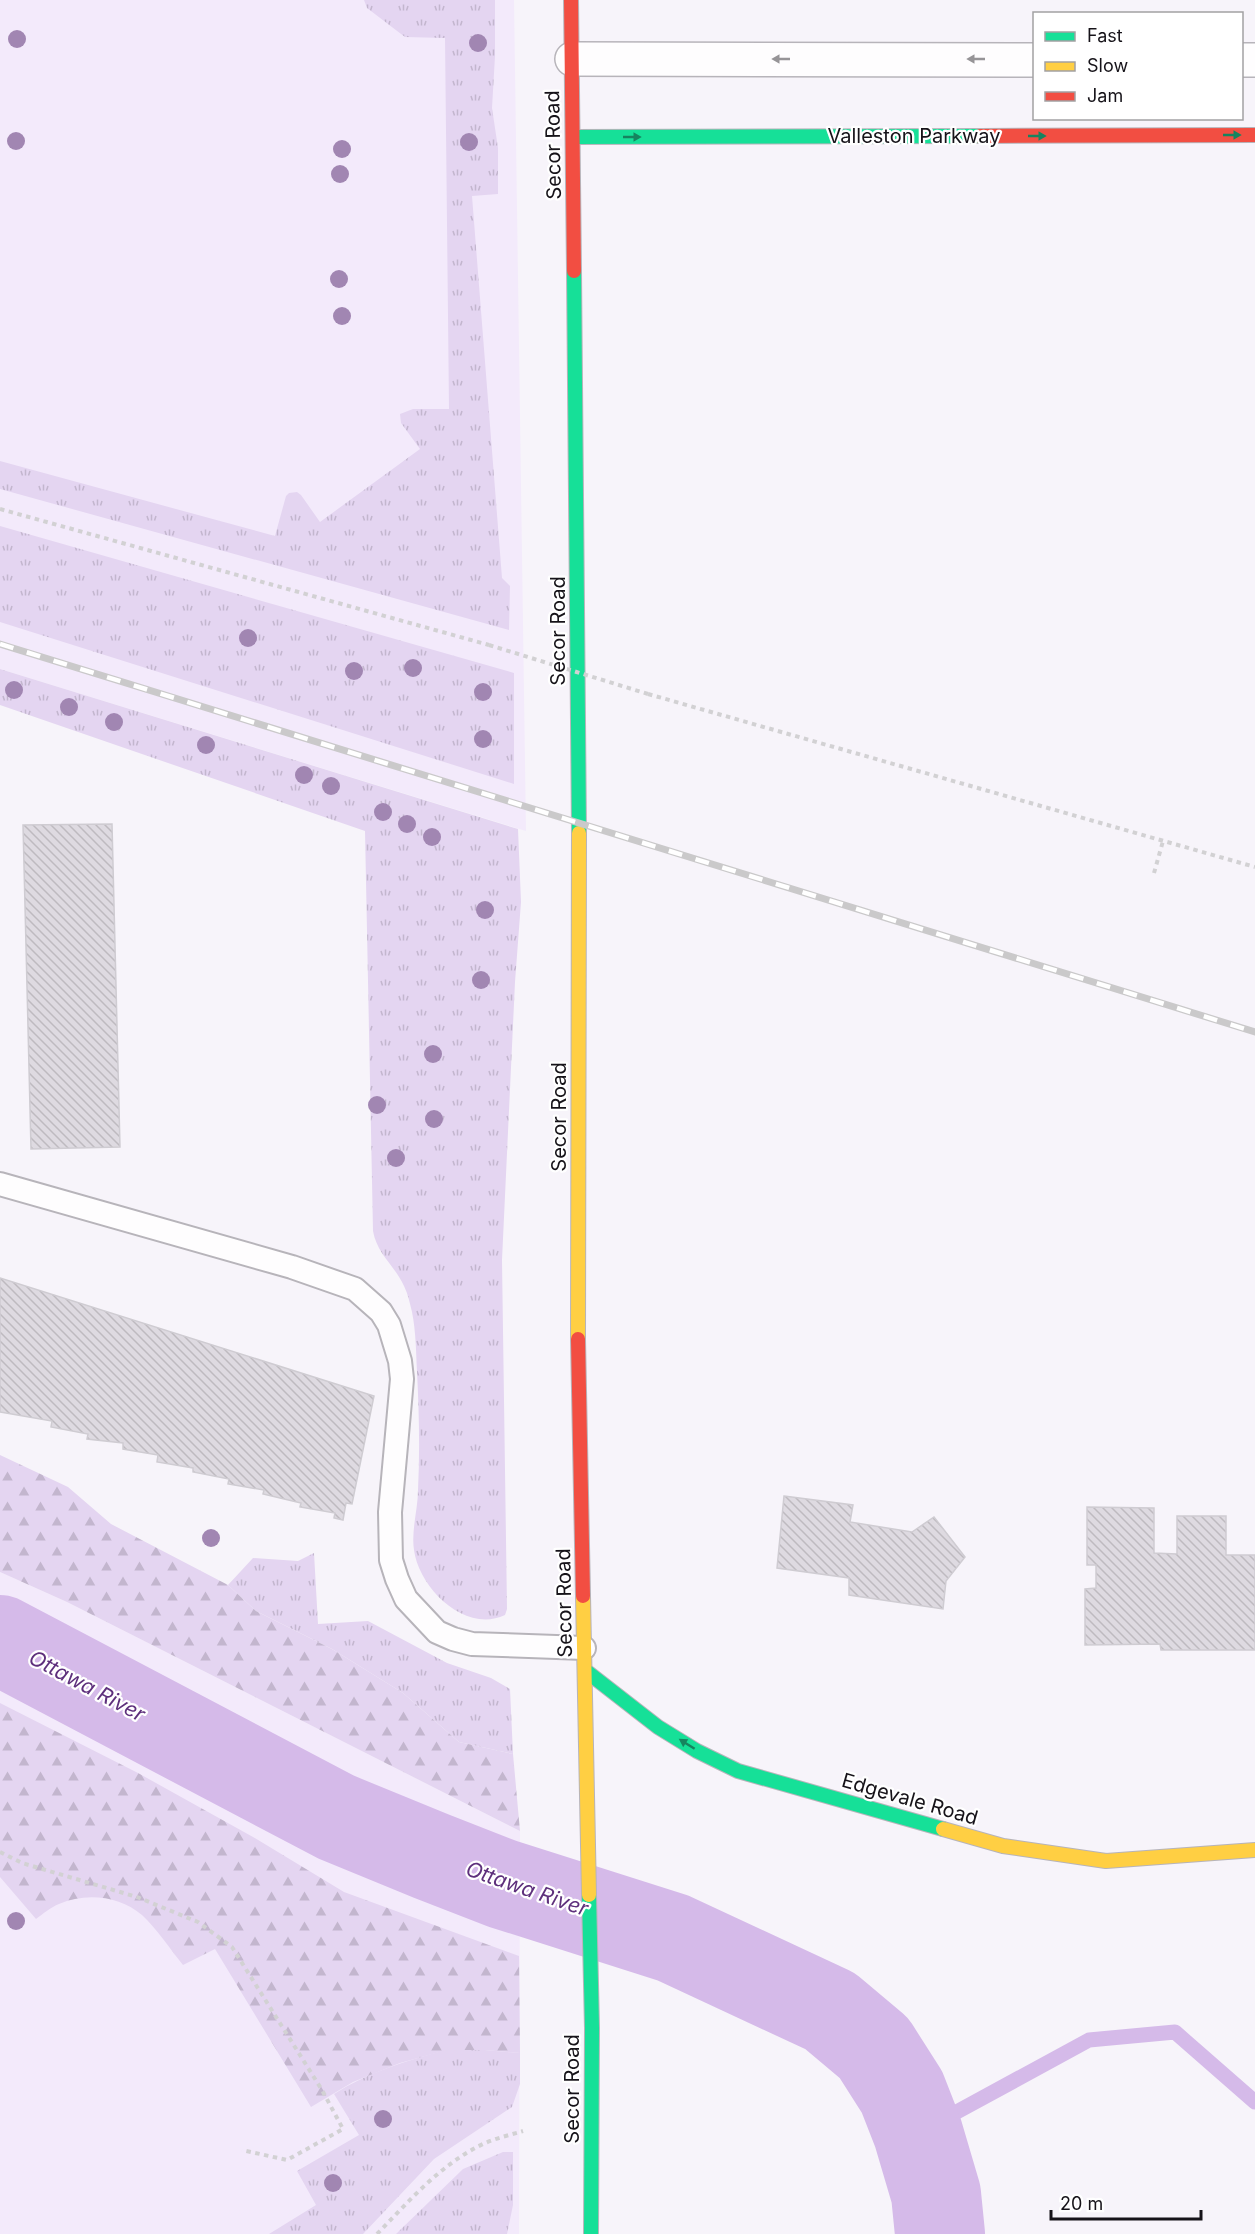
<svg xmlns="http://www.w3.org/2000/svg" width="1255" height="2234" font-family="Inter,sans-serif">
  <style>
    .built { fill: #f3eafb }
    .grass { fill: url(#grass-tufts) }
    .forest { fill: url(#forest-firs) }
    .lines { fill: none; stroke-linecap: round; stroke-linejoin: round }
    .stream { stroke: #d5bae9; stroke-width: 15 }
    .river { stroke: #d5bae9; stroke-width: 90 }
    .building { fill: url(#building-back-hatch); stroke: #cfccd2; stroke-width: 1.5 }
    .lane-casing { stroke: #b7b4ba; stroke-width: 26 }
    .street-casing { stroke: #b7b4ba; stroke-width: 36 }
    .fast-casing { stroke: #b7b4ba; stroke-width: 16 }
    .slow-casing { stroke: #b7b4ba; stroke-width: 16 }
    .jam-casing { stroke: #b7b4ba; stroke-width: 16 }
    .path { stroke: #d2d1d3; stroke-width: 4; stroke-dasharray: 4.5 4.5; stroke-linecap: butt }
    .lane { stroke: #fefdfe; stroke-width: 22 }
    .street { stroke: #fefdfe; stroke-width: 33 }
    .fast { stroke: #16e098; stroke-width: 14 }
    .slow { stroke: #ffcf43; stroke-width: 14 }
    .jam { stroke: #f24e42; stroke-width: 14 }
    .rail-casing { stroke: #cac9ca; stroke-width: 7 }
    .rail { stroke: #fff; stroke-width: 4.5; stroke-dasharray: 14; stroke-linecap: butt }
    .path-bridge { stroke: #d2d1d3; stroke-width: 4; stroke-dasharray: 4.5 4.5; stroke-linecap: butt }
    .tree { fill: #a186b2 }
    .oneway { fill: #969497 }
    .oneway2 { fill: #16845f }
    .labels { text-anchor: middle; stroke-width: 4.5; stroke-linejoin: round; paint-order: stroke }
    .street-label { font-size: 20px; fill: #161319; stroke: #fff }
    .water-label { font-size: 21px; font-style: italic; fill: #5e307c; stroke: #fff }
  </style>
  <defs>
    <pattern id="grass-tufts" width="24" height="20" patternUnits="userSpaceOnUse" patternTransform="scale(1.5)"><rect width="24" height="20" fill="#e4d5f1"/><path d="M3 7l-1-3M5 7V3M7 7l1-3M15 17l-1-3M17 17v-4M19 17l1-3" fill="none" stroke="#c3b6ce"/></pattern>
    <pattern id="forest-firs" width="22" height="20" patternUnits="userSpaceOnUse" patternTransform="scale(1.5)"><rect width="22" height="20" fill="#e4d5f1"/><path d="M5 1l3.5 6h-7zM16 11l3.5 6h-7z" fill="#c3b6ce"/></pattern>
    <pattern id="building-back-hatch" width="6" height="6" patternUnits="userSpaceOnUse" patternTransform="scale(1.5)"><rect width="6" height="6" fill="#dedae1"/><path d="M-1 5l2 2M0 0l6 6M5-1l2 2" fill="none" stroke="#bebac0"/></pattern>
  </defs>
  <rect width="100%" height="100%" fill="#f7f4fa"/>
  <g class="built">
    <polygon points="0,0 514,0 526,831 0,669"/>
    <polygon points="0,1572 67,1602 520,1831 519,2234 0,2234"/>
  </g>
  <g class="grass">
    <polygon points="364,0 495,0 495,56 492,108 498,148 498,194 472,196 502,578 510,586 509,630 0,489 0,461 275,536 286,496 289,493 297,492 301,495 320,522 420,449 401,423 400,414 413,409 449,409 445,38 405,37 367,8"/>
    <polygon points="0,526 514,673 514,784 0,622"/>
    <path d="M 0,669 L 518,829 L 521,902 L 515,982 L 502,1260 L 507,1609 L 505,1615 C 465,1634 419,1588 414,1550 C 411,1531 418,1509 418,1490 C 420,1450 419,1411 417,1372 C 416,1352 416,1332 412,1312 C 410,1304 408,1294 404,1286 C 395,1266 377,1254 373,1231 L 365,831 L 0,705 Z"/>
    <polygon points="314,1553 318,1624 368,1621 447,1663 491,1678 510,1689 513,1754 459,1742 403,1693 332,1649 256,1611 228,1585 253,1558 298,1561"/>
    <path d="M 445,2050 L 485,2050 L 520,2053 L 520,2084 L 512,2107 L 434,2159 L 363,2234 L 269,2234 L 316,2205 L 297,2171 L 359,2135 L 334,2094 C 368,2072 406,2061 445,2050 Z"/>
    <polygon points="503,2152 513,2152 513,2205 507,2234 396,2234 463,2169"/>
  </g>
  <g class="forest">
    <polygon points="0,1455 68,1487 111,1524 228,1585 256,1611 332,1649 403,1693 459,1742 513,1754 520,1831 67,1602 0,1572"/>
    <path d="M 0,1703 L 138,1773 L 253,1837 L 344,1892 L 519,1956 L 520,2053 L 485,2050 L 447,2050 L 400,2063 L 353,2082 L 311,2107 L 215,1949 L 183,1965 C 170,1949 157,1929 142,1915 C 120,1896 86,1892 59,1904 C 51,1907 43,1914 36,1919 L 0,1877 Z"/>
  </g>
  <g class="lines">
    <polyline class="stream" points="918,2133 1089,2040 1175,2032 1255,2102"/>
    <polyline class="river" points="0,1640 336,1817 431,1856 503,1884 673,1938 830,2011 874,2048 902,2092 918,2133 936,2194 940,2234"/>
  </g>
  <g class="building">
    <polygon points="112,824 120,1147 31,1149 23,825"/>
    <polygon points="0,1278 374,1396 352,1504 346,1503 343,1520 334,1518 335,1513 300,1507 301,1503 263,1494 264,1490 228,1484 229,1479 193,1472 193,1468 157,1462 158,1455 123,1449 123,1443 87,1439 88,1434 51,1427 52,1421 0,1412"/>
    <polygon points="784,1496 853,1505 850,1522 912,1532 934,1517 965,1557 946,1581 943,1609 849,1595 849,1578 777,1568"/>
    <polygon points="1087,1507 1154,1508 1154,1553 1177,1554 1177,1516 1226,1516 1226,1555 1255,1555 1255,1650 1161,1650 1160,1644 1085,1645 1085,1589 1096,1588 1096,1565 1087,1565"/>
  </g>
  <g class="lines">
    <defs>
      <polyline id="lane" points="0,1184 292,1267 355,1289 381,1312 389,1325 400,1361 402,1379 390,1512 391,1560 397,1579 406,1599 437,1632 453,1639 472,1644 584,1648"/>
      <g id="street">
        <polyline points="572,59 1034,60"/>
        <polyline points="1242,60 1255,60"/>
      </g>
      <g id="fast">
        <polyline points="573,137 980,136"/>
        <polyline points="574,271 579,833"/>
        <polyline points="586,1671 658,1727 697,1751 738,1771 943,1829"/>
        <polyline points="589,1895 592,2028 591,2234"/>
      </g>
      <g id="slow">
        <polyline points="578,1339 579,833"/>
        <polyline points="583,1596 589,1895"/>
        <polyline points="943,1829 1003,1846 1106,1861 1255,1850"/>
      </g>
      <g id="jam">
        <polyline points="571,0 574,271"/>
        <polyline points="980,136 1255,135"/>
        <polyline points="578,1339 583,1596"/>
      </g>
    </defs>
    <use href="#lane" class="lane-casing"/>
    <use href="#street" class="street-casing"/>
    <use href="#fast" class="fast-casing"/>
    <use href="#slow" class="slow-casing"/>
    <use href="#jam" class="jam-casing"/>
    <g class="path">
      <polyline points="0,509 489,645"/>
      <polyline points="648,694 1255,867"/>
      <polyline points="1154,873 1163,841"/>
      <polyline points="0,1852 22,1863 137,1897 198,1922 232,1947 322,2090 343,2129 287,2160 242,2150"/>
      <path d="M 377,2234 C 409,2201 441,2164 483,2144 C 496,2138 510,2135 523,2131"/>
    </g>
    <use href="#lane" class="lane"/>
    <use href="#street" class="street"/>
    <use href="#fast" class="fast"/>
    <use href="#slow" class="slow"/>
    <use href="#jam" class="jam"/>
    <defs>
      <polyline id="rail" points="0,644 1255,1032"/>
    </defs>
    <use href="#rail" class="rail-casing"/>
    <use href="#rail" class="rail"/>
    <polyline class="path-bridge" points="489,645 648,694"/>
  </g>
  <g class="tree">
    <circle cx="17" cy="39" r="9"/>
    <circle cx="478" cy="43" r="9"/>
    <circle cx="16" cy="141" r="9"/>
    <circle cx="469" cy="142" r="9"/>
    <circle cx="342" cy="149" r="9"/>
    <circle cx="340" cy="174" r="9"/>
    <circle cx="339" cy="279" r="9"/>
    <circle cx="342" cy="316" r="9"/>
    <circle cx="248" cy="638" r="9"/>
    <circle cx="413" cy="668" r="9"/>
    <circle cx="354" cy="671" r="9"/>
    <circle cx="14" cy="690" r="9"/>
    <circle cx="483" cy="692" r="9"/>
    <circle cx="69" cy="707" r="9"/>
    <circle cx="114" cy="722" r="9"/>
    <circle cx="483" cy="739" r="9"/>
    <circle cx="206" cy="745" r="9"/>
    <circle cx="304" cy="775" r="9"/>
    <circle cx="331" cy="786" r="9"/>
    <circle cx="383" cy="812" r="9"/>
    <circle cx="407" cy="824" r="9"/>
    <circle cx="432" cy="837" r="9"/>
    <circle cx="485" cy="910" r="9"/>
    <circle cx="481" cy="980" r="9"/>
    <circle cx="433" cy="1054" r="9"/>
    <circle cx="377" cy="1105" r="9"/>
    <circle cx="434" cy="1119" r="9"/>
    <circle cx="396" cy="1158" r="9"/>
    <circle cx="211" cy="1538" r="9"/>
    <circle cx="16" cy="1921" r="9"/>
    <circle cx="383" cy="2119" r="9"/>
    <circle cx="333" cy="2183" r="9"/>
  </g>
  <defs><path id="oneway-solid" d="M-6-.8H1V-3.2L6.5 0L1 3.2V.8H-6Z" transform="scale(1.5)"/></defs>
  <g class="oneway">
    <use href="#oneway-solid" transform="translate(781 59) rotate(-180)"/>
    <use href="#oneway-solid" transform="translate(976 59) rotate(-180)"/>
  </g>
  <g class="oneway2">
    <use href="#oneway-solid" transform="translate(1232 135)"/>
    <use href="#oneway-solid" transform="translate(1037 136)"/>
    <use href="#oneway-solid" transform="translate(632 137)"/>
    <use href="#oneway-solid" transform="translate(687 1744) rotate(-148)"/>
  </g>
  <g class="labels">
    <g class="street-label">
      <text x="914" y="143">Valleston Parkway</text>
      <text transform="translate(553 145) rotate(-91)" y="7">Secor Road</text>
      <text transform="translate(558 631) rotate(-90)" y="7">Secor Road</text>
      <text transform="translate(559 1117) rotate(-90)" y="7">Secor Road</text>
      <text transform="translate(564 1603) rotate(-91)" y="7">Secor Road</text>
      <text transform="translate(910 1799) rotate(16)" y="7">Edgevale Road</text>
      <text transform="translate(572 2089) rotate(-90)" y="7">Secor Road</text>
    </g>
    <g class="water-label">
      <text transform="translate(87 1686) rotate(28)" y="7">Ottawa River</text>
      <text transform="translate(527 1889) rotate(19)" y="7">Ottawa River</text>
    </g>
  </g>
  <rect x="1033" y="12" width="210" height="108" fill="#ffffff" stroke="#a2a1a3" stroke-width="1.5"/>
  <rect x="1045" y="32" width="30" height="9" fill="#16e098" stroke="#a2a1a3" stroke-width="1.5"/>
  <text x="1087" y="42" font-size="18" fill="#161319">Fast</text>
  <rect x="1045" y="62" width="30" height="9" fill="#ffcf43" stroke="#a2a1a3" stroke-width="1.5"/>
  <text x="1087" y="72" font-size="18" fill="#161319">Slow</text>
  <rect x="1045" y="92" width="30" height="9" fill="#f24e42" stroke="#a2a1a3" stroke-width="1.5"/>
  <text x="1087" y="102" font-size="18" fill="#161319">Jam</text>
  <path d="M1051 2210v9h150v-9" fill="none" stroke="#161319" stroke-width="3"/>
  <text x="1060" y="2210" font-size="18" fill="#161319" stroke="#ffffff" stroke-width="4.5" paint-order="stroke">20 m</text>
</svg>
